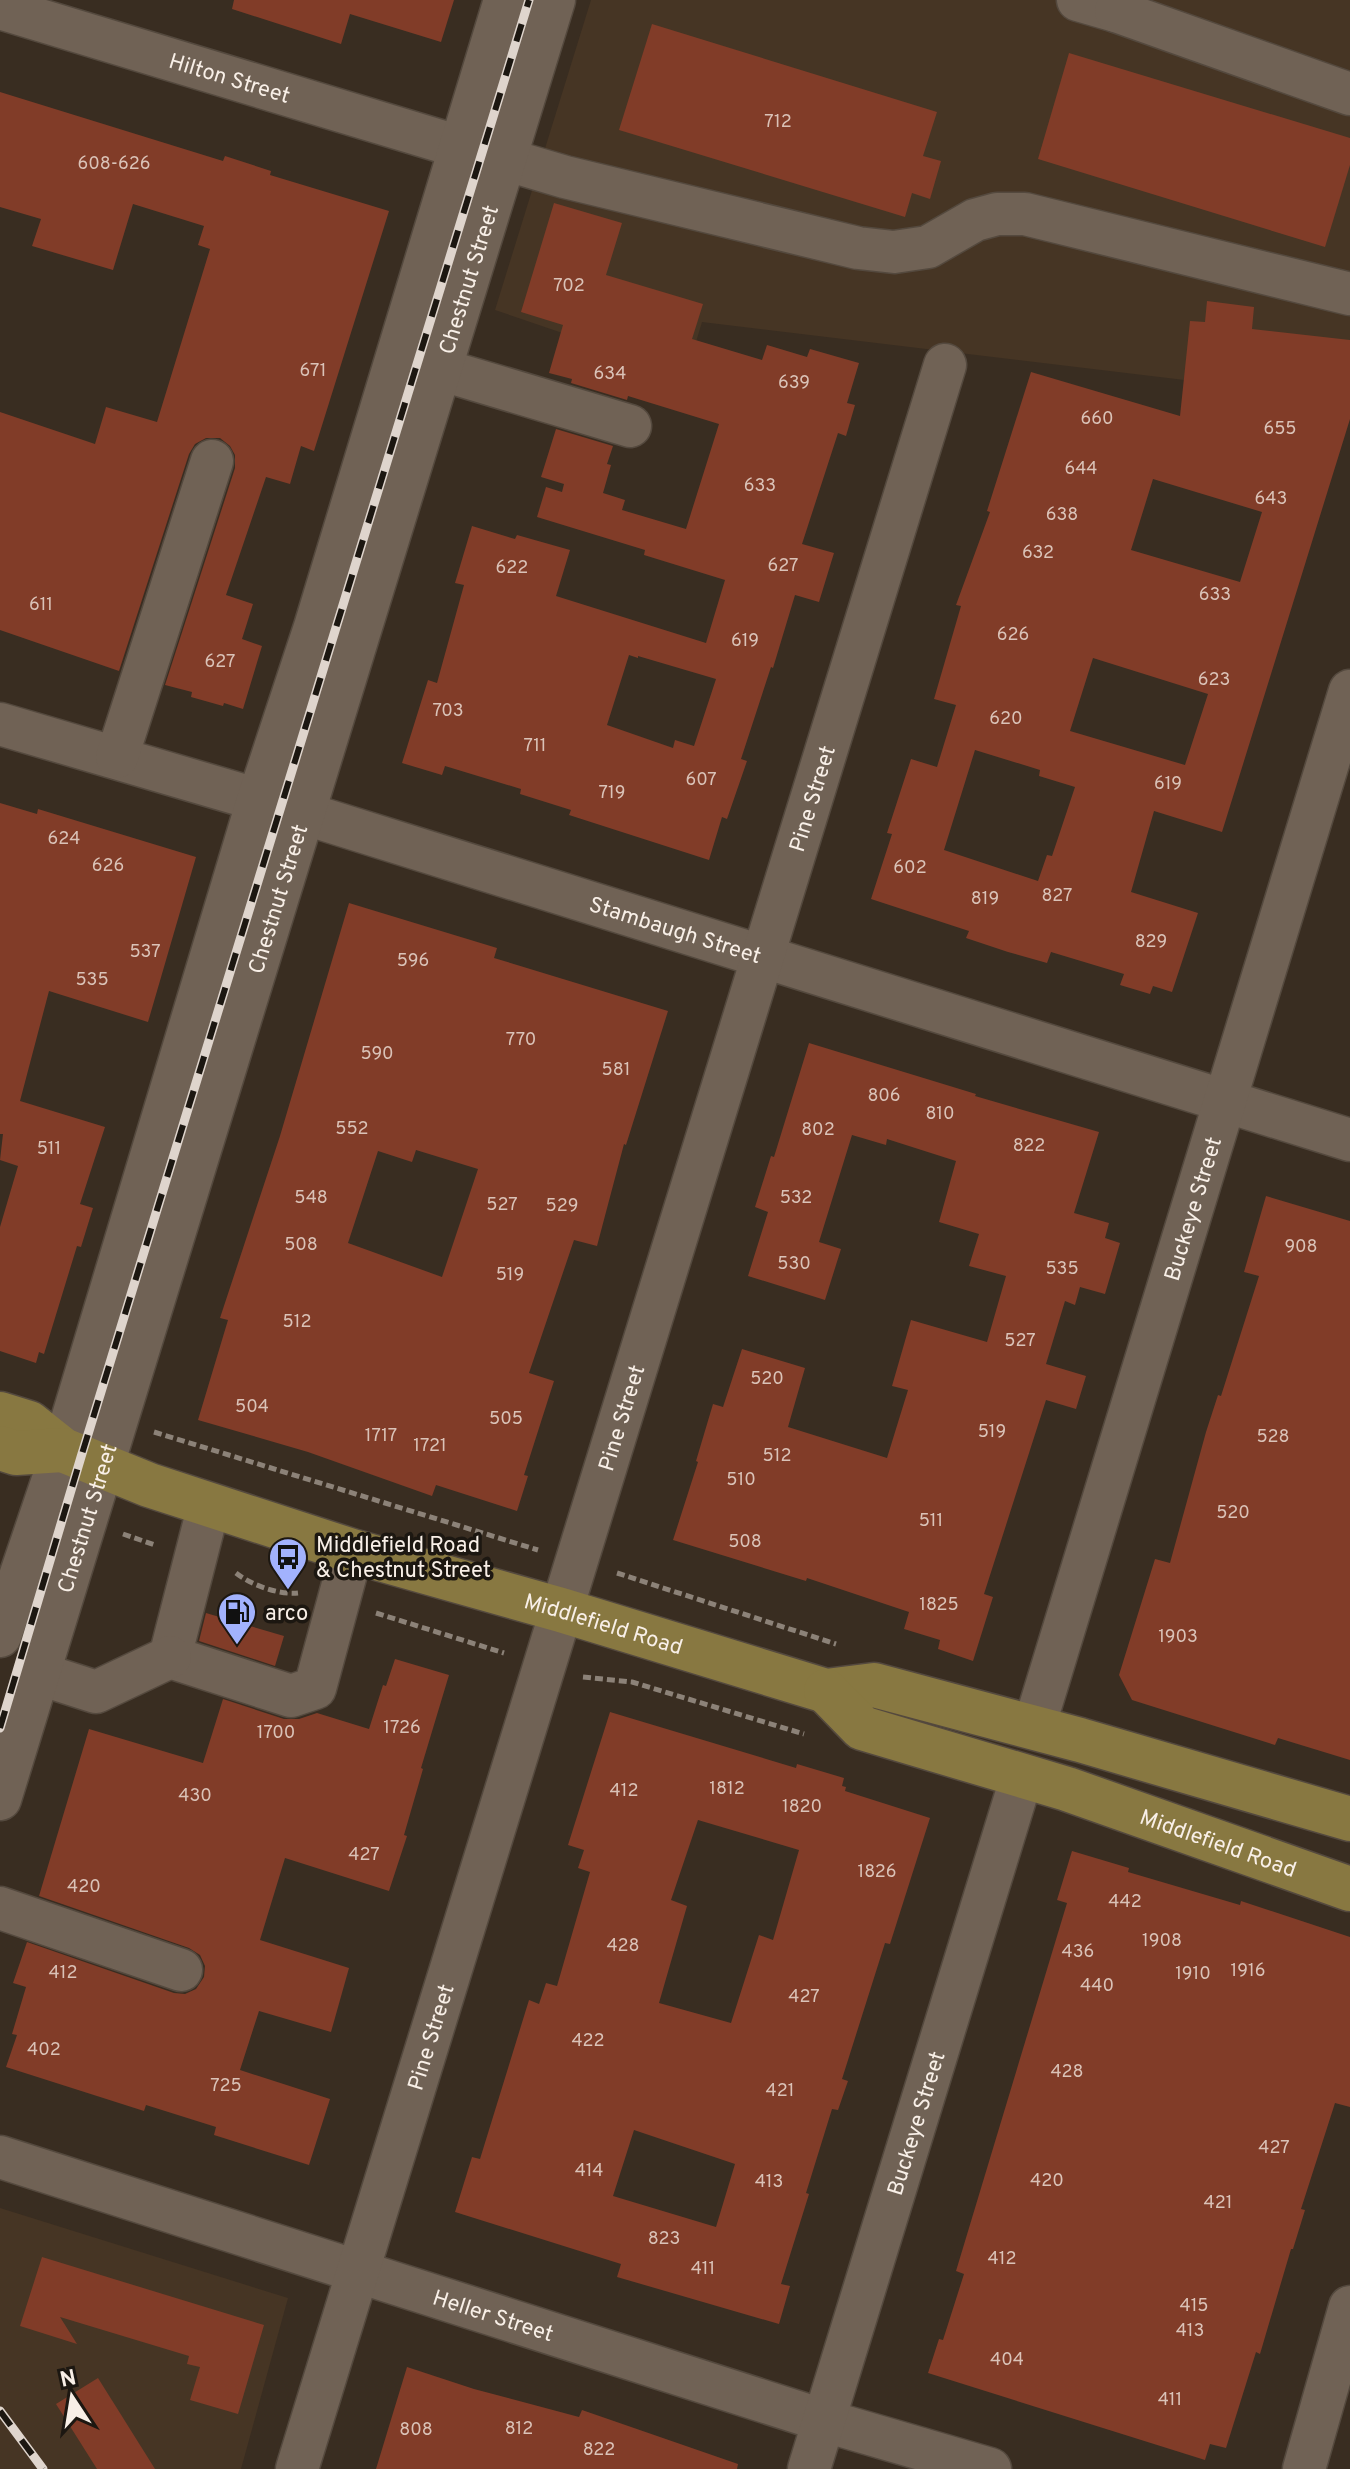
<svg xmlns="http://www.w3.org/2000/svg" width="1350" height="2469" font-family="Overpass,sans-serif">
  <style>
    .built { fill: #463524 }
    .building { fill: #813c28; fill-rule: evenodd }
    .lines { fill: none; stroke-linecap: round; stroke-linejoin: round }
    .minor-casing { stroke: #54493e; stroke-width: 45 }
    .major-casing { stroke: #54493e; stroke-width: 47 }
    .path { stroke: #8c8278; stroke-width: 5; stroke-dasharray: 8 4; stroke-linecap: butt }
    .minor { stroke: #706255; stroke-width: 42 }
    .major { stroke: #887841; stroke-width: 44 }
    .rail-casing { stroke: #dfd5cd; stroke-width: 9 }
    .rail { stroke: #1c1711; stroke-width: 6; stroke-dasharray: 18; stroke-linecap: butt }
    .labels { text-anchor: middle; stroke-width: 7; stroke-linejoin: round; paint-order: stroke }
    .number-label { font-size: 18px; fill: #dac2b7 }
    .street-label { font-size: 22px; fill: #f8efe7; stroke: #1c1711 }
    .poi-label { font-size: 22px; fill: #f8efe7; stroke: #1c1711; text-anchor: start }
  </style>
  <rect width="100%" height="100%" fill="#392d21"/>
  <g class="built">
    <polygon points="591,0 1350,0 1350,400 702,322 686,375 495,310"/>
    <polygon points="0,2208 288,2298 241,2469 0,2469"/>
  </g>
  <g class="building">
    <polygon points="234,0 454,0 441,42 350,14 341,44 232,9"/>
    <polygon points="652,24 937,112 923,156 941,161 930,199 912,193 905,217 619,130"/>
    <polygon points="1069,53 1350,138 1350,165 1325,247 1038,159"/>
    <polygon points="0,92 223,161 225,156 271,171 270,175 389,211 314,451 301,446 290,484 266,477 226,595 253,604 242,639 262,646 243,709 224,703 223,706 191,697 192,692 165,685 235,468 235,455 230,446 220,438 206,438 195,444 189,454 119,671 0,630 0,412 95,444 106,407 157,422 210,249 198,245 204,226 133,204 113,270 32,246 41,219 0,207"/>
    <path d="M 554,203 L 622,223 L 606,275 L 703,304 L 692,339 L 762,360 L 767,345 L 807,357 L 810,349 L 859,363 L 847,403 L 855,405 L 846,436 L 838,433 L 802,544 L 834,553 L 819,602 L 795,595 L 773,668 L 771,667 L 741,759 L 747,761 L 727,819 L 722,817 L 709,860 L 569,815 L 571,810 L 520,794 L 521,789 L 445,766 L 442,775 L 402,763 L 428,680 L 437,683 L 464,585 L 455,583 L 472,526 L 515,539 L 517,535 L 570,550 L 556,596 L 706,643 L 725,580 L 644,555 L 645,550 L 537,517 L 546,487 L 562,492 L 564,484 L 541,477 L 556,429 L 613,446 L 607,464 L 611,465 L 603,493 L 625,500 L 622,510 L 686,529 L 719,424 L 628,396 L 627,400 L 571,383 L 572,379 L 549,373 L 563,325 L 521,312 ZM 629,655 L 638,658 L 638,656 L 716,679 L 694,746 L 675,740 L 673,748 L 607,725 Z"/>
    <path d="M 1207,301 L 1254,307 L 1252,329 L 1350,340 L 1350,419 L 1222,832 L 1154,811 L 1131,892 L 1198,913 L 1172,992 L 1153,986 L 1150,994 L 1120,985 L 1124,974 L 1051,952 L 1047,963 L 1008,952 L 966,938 L 969,931 L 871,899 L 892,834 L 887,833 L 911,759 L 937,767 L 956,705 L 934,699 L 961,606 L 956,605 L 990,512 L 987,511 L 1031,372 L 1180,416 L 1190,321 L 1205,322 ZM 1153,479 L 1262,512 L 1240,582 L 1131,550 ZM 1093,658 L 1208,694 L 1185,765 L 1070,731 ZM 975,750 L 1040,770 L 1039,776 L 1075,787 L 1052,856 L 1047,855 L 1038,881 L 944,850 Z"/>
    <polygon points="0,803 37,814 38,809 196,857 148,1022 49,991 20,1101 105,1127 80,1204 93,1208 81,1247 77,1246 44,1354 39,1352 36,1363 0,1351 0,1227 18,1166 0,1160 3,1134 0,1134"/>
    <path d="M 349,903 L 497,948 L 494,958 L 668,1011 L 626,1145 L 624,1144 L 597,1246 L 574,1240 L 529,1373 L 554,1381 L 524,1475 L 528,1476 L 517,1511 L 436,1485 L 432,1496 L 308,1452 L 198,1420 L 228,1320 L 220,1318 L 280,1136 ZM 416,1150 L 478,1169 L 442,1277 L 348,1243 L 378,1151 L 412,1162 Z"/>
    <polygon points="809,1043 976,1094 975,1096 1099,1132 1074,1213 1109,1223 1105,1238 1120,1243 1105,1294 1080,1287 1075,1305 1065,1301 1046,1364 1086,1376 1076,1409 1046,1400 984,1594 993,1597 973,1661 938,1649 940,1640 904,1629 909,1612 807,1578 806,1581 673,1540 698,1462 696,1461 713,1404 723,1407 742,1349 805,1368 788,1427 887,1458 908,1390 892,1386 911,1320 987,1342 1006,1276 969,1266 979,1234 939,1222 956,1161 887,1139 886,1145 852,1135 819,1242 841,1249 825,1300 748,1276 768,1212 755,1207 771,1156 774,1157"/>
    <polygon points="1266,1196 1350,1221 1350,1760 1278,1738 1275,1745 1132,1700 1119,1675 1155,1559 1170,1563 1206,1432 1218,1395 1221,1396 1259,1276 1244,1272"/>
    <polygon points="206,1613 284,1636 275,1666 199,1641"/>
    <polygon points="395,1659 449,1675 421,1768 423,1769 404,1835 407,1836 389,1891 285,1858 260,1940 349,1968 331,2032 259,2011 240,2070 330,2099 309,2165 214,2135 216,2127 146,2105 144,2111 6,2067 17,2035 12,2034 26,1987 13,1983 27,1942 174,1993 185,1994 196,1989 204,1977 205,1966 200,1955 189,1948 39,1896 89,1729 203,1763 223,1699 284,1719 299,1719 317,1713 369,1729 383,1685 386,1686"/>
    <path d="M 610,1712 L 796,1768 L 797,1764 L 844,1778 L 842,1786 L 846,1787 L 845,1791 L 930,1818 L 890,1944 L 885,1943 L 842,2079 L 848,2081 L 838,2110 L 832,2109 L 806,2193 L 809,2194 L 781,2284 L 790,2286 L 779,2324 L 617,2277 L 621,2264 L 455,2212 L 472,2157 L 480,2159 L 529,2000 L 539,2004 L 546,1983 L 557,1986 L 590,1872 L 578,1868 L 584,1850 L 568,1845 ZM 698,1820 L 799,1850 L 773,1940 L 759,1935 L 731,2023 L 659,2003 L 687,1906 L 671,1900 ZM 634,2130 L 735,2164 L 716,2227 L 613,2196 Z"/>
    <polygon points="1072,1851 1129,1868 1128,1872 1240,1905 1241,1901 1350,1937 1350,2107 1335,2103 1301,2209 1305,2210 1293,2249 1291,2249 1260,2354 1256,2352 1226,2448 1210,2444 1205,2460 928,2373 939,2339 943,2340 964,2274 956,2271 1067,1903 1057,1900"/>
    <polygon points="42,2257 264,2325 238,2414 190,2400 200,2367 187,2364 189,2356 60,2317 77,2344 20,2326"/>
    <polygon points="407,2367 474,2389 579,2417 582,2410 738,2464 737,2469 376,2469"/>
    <polygon points="98,2378 155,2469 97,2469 56,2404"/>
  </g>
  <g class="lines">
    <defs>
      <g id="minor">
        <polyline points="1078,0 1116,11 1116,0"/>
        <path id="s1" d="M 0,8 L 460,147"/>
        <polyline points="1116,11 1350,94"/>
        <polyline points="504,159 565,177 858,248 894,252 928,247 975,220 997,214 1025,214 1350,294"/>
        <polyline points="439,369 630,426"/>
        <path id="s2" d="M 0,724 L 303,813 L 1350,1140"/>
        <polyline points="117,757 212,461"/>
        <polyline points="209,1505 170,1657 291,1696 315,1688 352,1551"/>
        <polyline points="0,1636 63,1450 258,800 315,627 505,0"/>
        <polyline points="40,1674 96,1692 170,1657"/>
        <path id="s3" d="M 1034,1727 L 1350,691"/>
        <path id="s4" d="M 0,1799 L 554,0"/>
        <polyline points="0,1908 181,1970"/>
        <path id="s5" d="M 0,2157 L 822,2420 L 990,2469"/>
        <path id="s6" d="M 297,2469 L 945,365"/>
        <path id="s7" d="M 809,2469 L 1022,1776"/>
        <polyline points="1304,2469 1350,2307"/>
      </g>
      <g id="major">
        <path id="s8" d="M 0,1414 L 29,1423 L 63,1450 L 149,1485 L 352,1551 L 561,1610 L 826,1691 L 874,1685 L 1080,1740 L 1350,1819"/>
        <polyline points="0,1448 16,1453 63,1450"/>
        <path id="s9" d="M 826,1691 L 862,1728 L 1067,1789 L 1350,1889"/>
      </g>
    </defs>
    <use href="#minor" class="minor-casing"/>
    <use href="#major" class="major-casing"/>
    <g class="path">
      <polyline points="154,1432 538,1550"/>
      <polyline points="123,1534 155,1545"/>
      <path d="M 236,1573 C 251,1585 279,1595 298,1593"/>
      <polyline points="617,1573 836,1644"/>
      <polyline points="376,1613 504,1653"/>
      <polyline points="583,1677 632,1682 804,1734"/>
    </g>
    <use href="#minor" class="minor"/>
    <use href="#major" class="major"/>
    <defs>
      <g id="rail">
        <polyline points="0,1728 81,1457 529,0"/>
        <polyline points="0,2411 43,2469"/>
      </g>
    </defs>
    <use href="#rail" class="rail-casing"/>
    <use href="#rail" class="rail"/>
  </g>
  <defs>
    <symbol id="bus-pin" viewBox="-11 -11 22 30"><path d="M0 17L-7.5 6A9.5 9.5 0 1 1 7.5 6Z" fill="#a2b2fd" stroke="#1c1711"/><path d="M-5-6H5V4H4V6H2V4H-2V6H-4V4H-5ZM-3.5-4V0h7V-4ZM-3.5 1.2v1.5H-2V1.2ZM2 1.2v1.5H3.5V1.2Z" fill="#111"/></symbol>
    <symbol id="fuel-pin" viewBox="-11 -11 22 30"><path d="M0 17L-7.5 6A9.5 9.5 0 1 1 7.5 6Z" fill="#a2b2fd" stroke="#1c1711"/><path d="M-5.5-6h7V0h2V4h1.3V-2.5L3-4.5l.8-.8L6-3V5H2.5V1h-1V6h-7ZM-4.2-4.7v3.2H.2V-4.7Z" fill="#111"/></symbol>
  </defs>
  <g fill-rule="evenodd">
    <use href="#bus-pin" x="266" y="1535" width="44" height="60"/>
    <use href="#fuel-pin" x="215" y="1590" width="44" height="60"/>
  </g>
  <g class="labels">
    <g class="number-label">
      <text x="778" y="127">712</text>
      <text x="114" y="169">608-626</text>
      <text x="569" y="291">702</text>
      <text x="313" y="376">671</text>
      <text x="610" y="379">634</text>
      <text x="794" y="388">639</text>
      <text x="1097" y="424">660</text>
      <text x="1280" y="434">655</text>
      <text x="1081" y="474">644</text>
      <text x="760" y="491">633</text>
      <text x="1271" y="504">643</text>
      <text x="1062" y="520">638</text>
      <text x="1038" y="558">632</text>
      <text x="783" y="571">627</text>
      <text x="512" y="573">622</text>
      <text x="1215" y="600">633</text>
      <text x="41" y="610">611</text>
      <text x="1013" y="640">626</text>
      <text x="745" y="646">619</text>
      <text x="220" y="667">627</text>
      <text x="1214" y="685">623</text>
      <text x="448" y="716">703</text>
      <text x="1006" y="724">620</text>
      <text x="535" y="751">711</text>
      <text x="701" y="785">607</text>
      <text x="1168" y="789">619</text>
      <text x="612" y="798">719</text>
      <text x="64" y="844">624</text>
      <text x="108" y="871">626</text>
      <text x="910" y="873">602</text>
      <text x="1057" y="901">827</text>
      <text x="985" y="904">819</text>
      <text x="1151" y="947">829</text>
      <text x="145" y="957">537</text>
      <text x="413" y="966">596</text>
      <text x="92" y="985">535</text>
      <text x="521" y="1045">770</text>
      <text x="377" y="1059">590</text>
      <text x="616" y="1075">581</text>
      <text x="884" y="1101">806</text>
      <text x="940" y="1119">810</text>
      <text x="352" y="1134">552</text>
      <text x="818" y="1135">802</text>
      <text x="1029" y="1151">822</text>
      <text x="49" y="1154">511</text>
      <text x="311" y="1203">548</text>
      <text x="796" y="1203">532</text>
      <text x="502" y="1210">527</text>
      <text x="562" y="1211">529</text>
      <text x="301" y="1250">508</text>
      <text x="1301" y="1252">908</text>
      <text x="794" y="1269">530</text>
      <text x="1062" y="1274">535</text>
      <text x="510" y="1280">519</text>
      <text x="297" y="1327">512</text>
      <text x="1020" y="1346">527</text>
      <text x="767" y="1384">520</text>
      <text x="252" y="1412">504</text>
      <text x="506" y="1424">505</text>
      <text x="992" y="1437">519</text>
      <text x="381" y="1441">1717</text>
      <text x="1273" y="1442">528</text>
      <text x="430" y="1451">1721</text>
      <text x="777" y="1461">512</text>
      <text x="741" y="1485">510</text>
      <text x="1233" y="1518">520</text>
      <text x="931" y="1526">511</text>
      <text x="745" y="1547">508</text>
      <text x="939" y="1610">1825</text>
      <text x="1178" y="1642">1903</text>
      <text x="402" y="1733">1726</text>
      <text x="276" y="1738">1700</text>
      <text x="727" y="1794">1812</text>
      <text x="624" y="1796">412</text>
      <text x="195" y="1801">430</text>
      <text x="802" y="1812">1820</text>
      <text x="364" y="1860">427</text>
      <text x="877" y="1877">1826</text>
      <text x="84" y="1892">420</text>
      <text x="1125" y="1907">442</text>
      <text x="1162" y="1946">1908</text>
      <text x="623" y="1951">428</text>
      <text x="1078" y="1957">436</text>
      <text x="1248" y="1976">1916</text>
      <text x="63" y="1978">412</text>
      <text x="1193" y="1979">1910</text>
      <text x="1097" y="1991">440</text>
      <text x="804" y="2002">427</text>
      <text x="588" y="2046">422</text>
      <text x="44" y="2055">402</text>
      <text x="1067" y="2077">428</text>
      <text x="226" y="2091">725</text>
      <text x="780" y="2096">421</text>
      <text x="1274" y="2153">427</text>
      <text x="589" y="2176">414</text>
      <text x="1047" y="2186">420</text>
      <text x="769" y="2187">413</text>
      <text x="1218" y="2208">421</text>
      <text x="664" y="2244">823</text>
      <text x="1002" y="2264">412</text>
      <text x="703" y="2274">411</text>
      <text x="1194" y="2311">415</text>
      <text x="1190" y="2336">413</text>
      <text x="1007" y="2365">404</text>
      <text x="1170" y="2405">411</text>
      <text x="519" y="2434">812</text>
      <text x="416" y="2435">808</text>
      <text x="599" y="2455">822</text>
    </g>
    <g class="street-label">
      <text dy="8" stroke="none"><textPath href="#s1" startOffset="240">Hilton Street</textPath></text>
      <text dy="8" stroke="none"><textPath href="#s4" startOffset="1590">Chestnut Street</textPath></text>
      <text dy="8" stroke="none"><textPath href="#s6" startOffset="1748">Pine Street</textPath></text>
      <text dy="8" stroke="none"><textPath href="#s4" startOffset="942">Chestnut Street</textPath></text>
      <text dy="8" stroke="none"><textPath href="#s2" startOffset="706">Stambaugh Street</textPath></text>
      <text dy="8" stroke="none"><textPath href="#s3" startOffset="542">Buckeye Street</textPath></text>
      <text dy="8" stroke="none"><textPath href="#s6" startOffset="1100">Pine Street</textPath></text>
      <text dy="8" stroke="none"><textPath href="#s4" startOffset="294">Chestnut Street</textPath></text>
      <text dy="8" stroke="none"><textPath href="#s8" startOffset="642">Middlefield Road</textPath></text>
      <text dy="8" stroke="none"><textPath href="#s9" startOffset="426">Middlefield Road</textPath></text>
      <text dy="8" stroke="none"><textPath href="#s6" startOffset="452">Pine Street</textPath></text>
      <text dy="8" stroke="none"><textPath href="#s7" startOffset="362">Buckeye Street</textPath></text>
      <text dy="8" stroke="none"><textPath href="#s5" startOffset="518">Heller Street</textPath></text>
    </g>
    <g class="poi-label">
      <text x="316" y="1552">Middlefield Road<tspan x="316" dy="25">&amp; Chestnut Street</tspan></text>
      <text x="265" y="1620">arco</text>
    </g>
  </g>
  <g transform="translate(72 2397) rotate(348)" stroke="#1c1711" stroke-width="6" paint-order="stroke">
  <path d="M0-6L14 30L0 20L-14 30Z" fill="#f8efe7"/>
  <text y="-12" font-size="22" font-weight="bold" text-anchor="middle" fill="#f8efe7">N</text>
  </g>
</svg>
